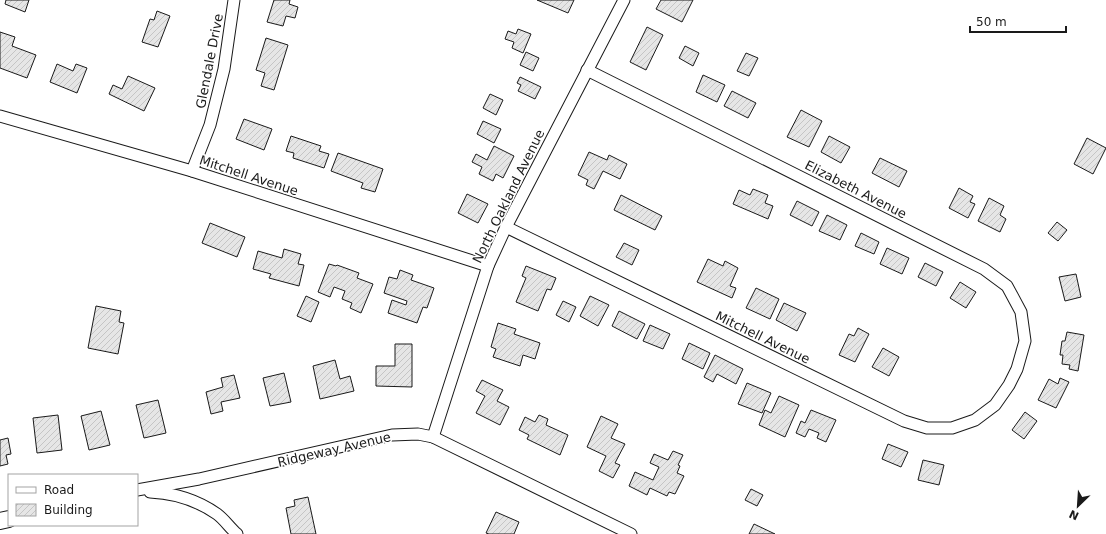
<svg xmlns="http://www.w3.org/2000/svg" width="1106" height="534" font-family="'DejaVu Sans',sans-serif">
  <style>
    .building { fill: url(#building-hatch); stroke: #1a1a1a }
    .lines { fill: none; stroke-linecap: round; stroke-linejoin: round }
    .street-casing { stroke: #1a1a1a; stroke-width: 13 }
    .secondary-casing { stroke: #1a1a1a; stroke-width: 18 }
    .street { stroke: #fff; stroke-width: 11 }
    .secondary { stroke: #fff; stroke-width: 16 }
    .labels { text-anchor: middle; stroke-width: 3; stroke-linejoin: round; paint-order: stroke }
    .street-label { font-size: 13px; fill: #1a1a1a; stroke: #fff }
  </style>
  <defs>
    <pattern id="building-hatch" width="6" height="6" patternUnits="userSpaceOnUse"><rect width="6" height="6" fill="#e6e6e6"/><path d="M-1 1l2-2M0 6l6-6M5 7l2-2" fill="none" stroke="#c5c5c5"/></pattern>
  </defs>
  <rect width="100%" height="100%" fill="#fff"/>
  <g class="building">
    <polygon points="6,0 29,0 25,12 5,4"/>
    <polygon points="274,0 290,0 289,4 298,7 295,18 286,16 283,26 267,22"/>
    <polygon points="537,0 574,0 568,13"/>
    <polygon points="661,0 693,0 682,22 656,9"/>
    <polygon points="157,11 170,16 158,47 142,42 150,19 154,20"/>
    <polygon points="647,27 663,35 646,70 630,62"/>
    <polygon points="518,29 531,34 523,53 512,48 514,42 505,39 508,31 516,34"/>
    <polygon points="0,32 15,37 12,46 36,55 27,78 0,68"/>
    <polygon points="266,38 288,45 274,90 261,86 265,73 256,70"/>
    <polygon points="685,46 699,53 693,66 679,58"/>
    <polygon points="526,52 539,58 533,71 520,65"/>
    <polygon points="746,53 758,58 749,76 737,71"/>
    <polygon points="57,64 73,71 76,64 87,68 77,93 50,82"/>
    <polygon points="703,75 725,85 717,102 696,92"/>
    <polygon points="128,76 155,88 144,111 109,94 113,85 122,89"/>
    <polygon points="520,77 541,87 535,99 518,91 521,85 517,83"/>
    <polygon points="732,91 756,103 748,118 724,106"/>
    <polygon points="490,94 503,100 496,115 483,108"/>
    <polygon points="801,110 822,121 809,147 787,137"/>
    <polygon points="244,119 272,129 264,150 236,139"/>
    <polygon points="483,121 501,129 494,143 477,134"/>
    <polygon points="291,136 321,146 319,151 329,154 324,168 293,158 294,153 286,151"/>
    <polygon points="829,136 850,147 841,163 821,152"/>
    <polygon points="1087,138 1106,148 1093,174 1074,164"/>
    <polygon points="494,146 514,156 503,178 496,174 493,181 479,174 482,167 472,162 476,154 487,160"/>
    <polygon points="589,152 607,160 609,155 627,164 620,179 603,171 594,189 586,185 588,180 578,175"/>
    <polygon points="338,153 383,169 375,192 361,188 363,183 331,171"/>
    <polygon points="880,158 907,171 899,187 872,173"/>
    <polygon points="959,188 973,196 970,202 975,204 968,218 949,208"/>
    <polygon points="753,189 768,195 765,203 773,206 768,219 733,204 739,190 750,195"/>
    <polygon points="467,194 488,204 478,223 458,213"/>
    <polygon points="621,195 662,216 655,230 614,210"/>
    <polygon points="989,198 1004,206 1000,215 1006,219 1000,232 978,221"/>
    <polygon points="797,201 819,212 812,226 790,215"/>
    <polygon points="827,215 847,225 840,240 819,231"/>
    <polygon points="1057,222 1067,230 1058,241 1048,233"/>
    <polygon points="210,223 245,237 237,257 202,243"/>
    <polygon points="861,233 879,242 874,254 855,246"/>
    <polygon points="624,243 639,250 632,265 616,257"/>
    <polygon points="887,248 909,258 902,274 880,264"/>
    <polygon points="284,249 301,254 298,264 304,265 299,286 269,278 271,274 253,269 258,251 282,258"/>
    <polygon points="708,259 723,266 725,261 738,268 730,286 736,288 732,298 697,282"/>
    <polygon points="925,263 943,272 936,286 918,277"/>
    <polygon points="329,264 336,266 337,265 359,273 357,278 373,284 361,313 350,308 352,303 342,299 345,291 334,287 330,297 318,292"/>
    <polygon points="526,266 556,278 551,290 547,289 538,311 516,302 526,278 522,276"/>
    <polygon points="400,270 413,275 411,280 434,288 427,308 423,307 417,323 388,313 392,300 406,305 407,301 384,293 389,277 397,279"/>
    <polygon points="1076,274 1081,297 1065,301 1059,277"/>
    <polygon points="960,282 976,292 966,308 950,298"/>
    <polygon points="756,288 779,299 770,319 746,308"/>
    <polygon points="306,296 319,302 311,322 297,316"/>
    <polygon points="590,296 609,305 598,326 580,316"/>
    <polygon points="563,301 576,307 569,322 556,315"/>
    <polygon points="784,303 806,313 797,331 776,320"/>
    <polygon points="96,306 121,311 119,322 124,323 118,354 88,348"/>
    <polygon points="619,311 645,324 637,339 612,326"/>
    <polygon points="498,323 516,329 514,334 540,343 535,359 523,355 520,366 493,357 496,349 491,347"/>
    <polygon points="650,325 670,334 663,349 643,341"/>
    <polygon points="858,328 869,334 855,362 839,355 849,334 854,336"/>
    <polygon points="1067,332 1084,335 1078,371 1069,369 1070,365 1062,364 1063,355 1060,355 1062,341 1065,341"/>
    <polygon points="689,343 710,353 703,369 682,359"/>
    <polygon points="395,344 412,344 412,387 376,386 376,366 395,366"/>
    <polygon points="883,348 899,357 889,376 872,367"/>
    <polygon points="715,355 743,369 736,384 717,374 713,382 704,377"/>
    <polygon points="335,360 340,379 350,376 354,391 320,399 313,366"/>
    <polygon points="284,373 291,402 270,406 263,378"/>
    <polygon points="234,375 240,398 221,402 223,411 211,414 206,392 223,387 221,378"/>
    <polygon points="1060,378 1069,382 1056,408 1038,400 1049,379 1058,384"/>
    <polygon points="482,380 503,390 497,401 509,407 500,425 476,413 485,396 476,391"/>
    <polygon points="747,383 771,393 762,413 738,404"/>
    <polygon points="779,396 799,405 785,437 759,425 765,410 771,413"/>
    <polygon points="158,400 166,433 144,438 136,405"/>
    <polygon points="811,410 836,420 826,442 817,438 819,433 809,429 805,437 796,433 801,421 805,423"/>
    <polygon points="101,411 110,445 89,450 81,416"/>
    <polygon points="1025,412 1037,421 1024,439 1012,430"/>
    <polygon points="58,415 62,450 37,453 33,418"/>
    <polygon points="539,415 548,419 546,425 568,435 560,455 527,439 529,435 519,430 525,417 535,422"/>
    <polygon points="601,416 618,424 611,438 625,444 615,463 620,465 613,478 599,471 606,456 587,447"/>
    <polygon points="8,438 11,454 6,455 8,464 0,466 0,440"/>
    <polygon points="888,444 908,452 901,467 882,459"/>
    <polygon points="673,451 683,455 678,465 680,466 677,473 684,476 675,494 669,492 667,496 650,488 647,495 629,486 635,472 653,480 659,467 650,463 654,454 668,460"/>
    <polygon points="923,460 944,465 939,485 918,480"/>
    <polygon points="751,489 763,495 757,506 745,500"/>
    <polygon points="308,497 316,534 291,534 286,508 295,506 294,500"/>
    <polygon points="496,512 519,522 514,534 489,534 486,533"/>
    <polygon points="754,524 775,534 749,534"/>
  </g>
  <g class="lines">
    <defs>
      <g id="street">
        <polyline points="0,116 192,171 488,266"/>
        <polyline points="192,171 210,125 224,69 234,0"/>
        <polyline points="506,227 904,421 927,428 952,428 975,420 995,405 1009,385 1017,369 1025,341 1021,312 1007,286 984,269 587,70"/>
        <polyline points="433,437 488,266 506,227 624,0"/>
        <polyline points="137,490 199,479 392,435 418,434 433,437 631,534"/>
        <path d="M 150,492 C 174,493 197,500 217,514 C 224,519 230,528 237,534"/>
      </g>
      <polyline id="secondary" points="0,521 9,519"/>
    </defs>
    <use href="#street" class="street-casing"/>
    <use href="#secondary" class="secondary-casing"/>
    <use href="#street" class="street"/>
    <use href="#secondary" class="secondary"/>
  </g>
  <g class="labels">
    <g class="street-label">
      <text transform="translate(209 61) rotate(-79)" y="5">Glendale Drive</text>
      <text transform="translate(249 175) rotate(18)" y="5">Mitchell Avenue</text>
      <text transform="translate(856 189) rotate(27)" y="5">Elizabeth Avenue</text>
      <text transform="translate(508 196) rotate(-64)" y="5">North Oakland Avenue</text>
      <text transform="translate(763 337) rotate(26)" y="5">Mitchell Avenue</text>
      <text transform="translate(334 449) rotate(-13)" y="5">Ridgeway Avenue</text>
    </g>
  </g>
  <rect x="8" y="474" width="130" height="52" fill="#ffffff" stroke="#a3a3a3"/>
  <rect x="16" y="487" width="20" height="6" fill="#ffffff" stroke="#a3a3a3"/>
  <text x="44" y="494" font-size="12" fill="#1a1a1a">Road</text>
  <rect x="16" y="504" width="20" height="12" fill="url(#building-hatch)" stroke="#a3a3a3"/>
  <text x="44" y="514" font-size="12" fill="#1a1a1a">Building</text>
  <g transform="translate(1078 506) rotate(205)" stroke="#ffffff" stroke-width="3" paint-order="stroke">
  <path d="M0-3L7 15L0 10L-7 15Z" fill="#1a1a1a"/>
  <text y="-6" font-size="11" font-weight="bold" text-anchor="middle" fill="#1a1a1a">N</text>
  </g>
  <path d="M970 26v6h96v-6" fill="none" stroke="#1a1a1a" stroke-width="2"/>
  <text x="976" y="26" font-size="12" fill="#1a1a1a" stroke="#ffffff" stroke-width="3" paint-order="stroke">50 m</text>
</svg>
